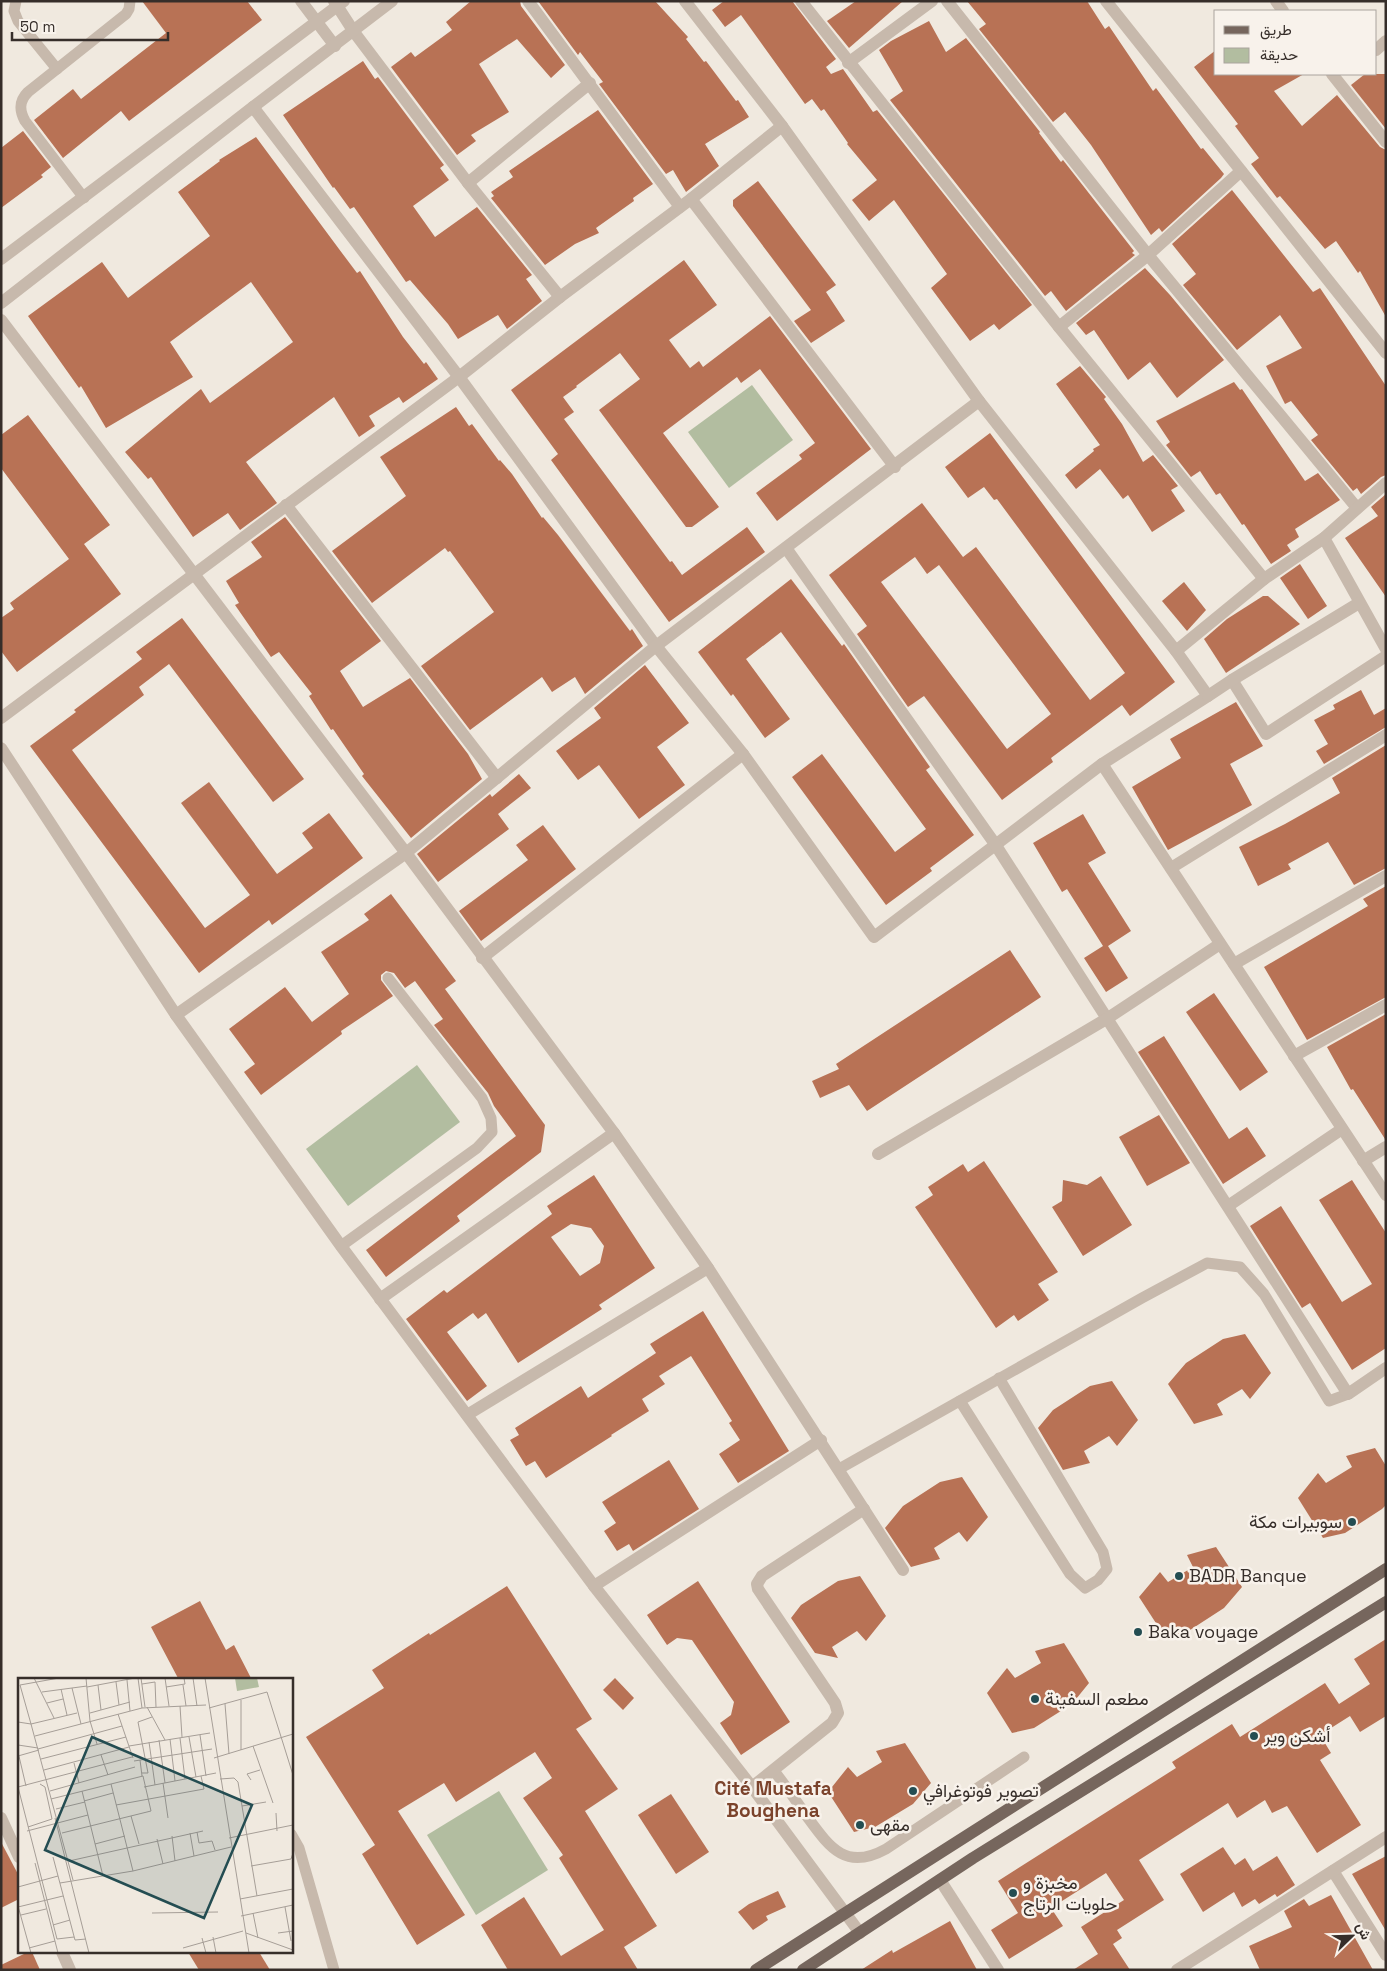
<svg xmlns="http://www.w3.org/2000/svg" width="1387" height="1971" font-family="'Space Grotesk',Vazirmatn,sans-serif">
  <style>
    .green { fill: #b2bda0 }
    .building { fill: #b87255; fill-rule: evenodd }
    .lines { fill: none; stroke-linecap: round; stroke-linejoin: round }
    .lane { stroke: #c7b9ac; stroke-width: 11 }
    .street { stroke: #c7b9ac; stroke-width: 12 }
    .primary { stroke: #76665d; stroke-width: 12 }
    .poi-dot { fill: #244d52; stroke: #f8f2eb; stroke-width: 2 }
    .labels { text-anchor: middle; stroke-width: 5; stroke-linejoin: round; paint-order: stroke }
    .poi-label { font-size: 18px; fill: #362e2a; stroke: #f8f2eb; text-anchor: start }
    .neighbourhood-label { font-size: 19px; font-weight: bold; fill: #7b432c; stroke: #f8f2eb }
    .inset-road { fill: none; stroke: #a69e97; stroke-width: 1 }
    .view { fill: #244d52; fill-opacity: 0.15; stroke: #244d52; stroke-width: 2.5 }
    .inset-edge { fill: none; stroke: #362e2a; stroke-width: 2.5 }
  </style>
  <rect width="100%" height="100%" fill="#f0e9df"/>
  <g class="green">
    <polygon points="752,385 793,440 729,488 688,432"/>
    <polygon points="417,1065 460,1122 348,1206 306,1149"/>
    <polygon points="499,1791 548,1870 476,1915 427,1835"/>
  </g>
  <g class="building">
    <polygon points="142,1 247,1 262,20 129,121 121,111 63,158 34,120 73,89 81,99 166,33"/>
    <polygon points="471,1 520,1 521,6 565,65 551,78 517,39 479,64 509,112 471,135 476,141 457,155 391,67 411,52 415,57 452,30 446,22"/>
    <polygon points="538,1 655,1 688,37 686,39 704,62 706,61 736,101 738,100 749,117 705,144 719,166 686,192 673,170 666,174 599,84 603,82 580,52 578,55"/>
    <polygon points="724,1 792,1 836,59 826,67 831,74 843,69 873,112 877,110 1032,305 999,330 994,324 970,341 931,288 947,274 894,200 869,221 852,200 877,180 847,144 848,143 824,109 821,111 812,99 805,104 741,15 725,27 712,10"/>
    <polygon points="856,1 903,1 849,48 827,21"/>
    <polygon points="967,1 1087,1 1105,29 1109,26 1153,91 1156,88 1201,149 1203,148 1224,174 1221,178 1162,232 1159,228 1151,235 1091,145 1065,112 1053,122 979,29 986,24"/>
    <polygon points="929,21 946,52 966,38 1040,132 1039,133 1061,162 1063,160 1134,251 1132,253 1135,255 1066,311 1051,291 1045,296 890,100 903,91 879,50 891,41"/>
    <polygon points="1216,50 1216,74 1304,74 1274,91 1302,126 1337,95 1380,147 1386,150 1386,317 1360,271 1358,273 1336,241 1325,249 1280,196 1277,198 1251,164 1259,158 1235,126 1238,124 1194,67"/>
    <polygon points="363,61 375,79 378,77 444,165 440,168 449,180 413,206 435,237 477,207 532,275 526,279 542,301 507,329 498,315 458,339 448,324 410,280 406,282 354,207 350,209 334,187 333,188 283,115"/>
    <polygon points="1365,74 1386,74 1386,129 1351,85"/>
    <polygon points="598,110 653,184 633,198 634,201 596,228 599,233 575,244 545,265 491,198 494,196 491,192 513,177 509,171"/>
    <polygon points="23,131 51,167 41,175 43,177 1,208 1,148"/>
    <polygon points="256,137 339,249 357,273 360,271 403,337 424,364 426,362 438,379 403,403 399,397 369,416 375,426 359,437 334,397 246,462 277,503 240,530 228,513 193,537 151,477 148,479 125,452 201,389 210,403 293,342 251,282 170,342 193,377 106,428 81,386 79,388 28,316 102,262 128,298 210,236 178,192 220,161 219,160"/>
    <polygon points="758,181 836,285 826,292 845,321 811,343 794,321 811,310 733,206 733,200"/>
    <polygon points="1232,190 1313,292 1320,288 1386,386 1386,475 1381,477 1361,494 1357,488 1353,491 1311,440 1318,435 1291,401 1285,404 1266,366 1302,348 1280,315 1237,350 1183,285 1196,274 1172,244"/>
    <polygon points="684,260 717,305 669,340 690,368 699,361 703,367 770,316 871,449 777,521 756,493 802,459 799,455 815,443 760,369 741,383 737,377 663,433 719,507 692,527 686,527 599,410 640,379 620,353 576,386 577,387 563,397 574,412 564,419 670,562 672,561 682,575 747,527 765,552 669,622 551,460 558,454 511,390"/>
    <polygon points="1145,268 1170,295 1224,360 1177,398 1150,362 1128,380 1094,330 1086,335 1076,323"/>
    <polygon points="1080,366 1106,397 1104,399 1122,424 1143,462 1153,455 1178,486 1171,490 1185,511 1152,532 1128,495 1123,499 1100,469 1076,489 1065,475 1094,451 1093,449 1100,445 1056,384"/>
    <polygon points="1234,382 1240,390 1242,389 1305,481 1318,473 1340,500 1295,529 1299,537 1287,545 1291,551 1271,564 1244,524 1242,525 1220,493 1216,495 1200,471 1191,477 1166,445 1170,442 1156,421"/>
    <polygon points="456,407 469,426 472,424 499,461 500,460 512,474 542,518 543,517 558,535 630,631 632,629 643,646 585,694 575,677 552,692 542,677 470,730 421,666 494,612 450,551 448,552 445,548 372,603 332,551 406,496 380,457"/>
    <polygon points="28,415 110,525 84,544 121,594 17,672 1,651 1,618 14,609 10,603 69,559 1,468 1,435"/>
    <path d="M 990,433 L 1175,682 L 1130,716 L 1122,705 L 1051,758 L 1053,762 L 1002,800 L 924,696 L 908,707 L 857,634 L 867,626 L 829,575 L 922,503 L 963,557 L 976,547 L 1090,700 L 1125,673 L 997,499 L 994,500 L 984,487 L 968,498 L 945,467 ZM 915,557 L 927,574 L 939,565 L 1051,714 L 1007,749 L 881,582 Z"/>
    <polygon points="1386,494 1386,597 1345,538 1378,516 1371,507"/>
    <polygon points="285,517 381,641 340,671 363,707 410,678 468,754 482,779 411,838 362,776 364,774 333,729 331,730 309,696 312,694 279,652 271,657 235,605 239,603 226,581 262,557 251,542"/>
    <polygon points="1300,564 1327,606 1308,619 1280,578"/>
    <polygon points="791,579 842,646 844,644 930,767 926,770 974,835 930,868 932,871 886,905 792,777 822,754 895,852 926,829 781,632 746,659 790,719 765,738 733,694 731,696 698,652"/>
    <polygon points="1184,582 1206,610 1187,631 1162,601"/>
    <polygon points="1263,596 1268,596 1300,624 1226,673 1204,639 1227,619"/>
    <polygon points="182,618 304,779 273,802 169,664 139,687 144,695 72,750 205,928 250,895 181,803 209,782 277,874 313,848 302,833 329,813 363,858 272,925 269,920 199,973 30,746 76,712 74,710 142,659 136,652"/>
    <polygon points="645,665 689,723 657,747 685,785 639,819 599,765 578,780 556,751 601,718 594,708"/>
    <polygon points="1361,690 1374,715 1386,708 1386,727 1324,764 1316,751 1328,744 1314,720 1335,709 1333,705"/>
    <polygon points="1236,702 1263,746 1230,764 1252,805 1168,850 1132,787 1181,758 1170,739"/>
    <polygon points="1386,745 1386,868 1354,885 1328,842 1288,864 1291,869 1258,886 1239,847 1285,824 1340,793 1332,778"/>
    <polygon points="519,774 531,788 498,814 509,829 438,882 417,854 490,794 492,797"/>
    <polygon points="1083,814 1106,853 1088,863 1131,931 1108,946 1128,978 1106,992 1084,958 1103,946 1067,889 1062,892 1033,843"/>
    <polygon points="543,825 576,869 481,941 459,911 528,860 516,845"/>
    <polygon points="1386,886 1386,997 1307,1040 1264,967 1368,906 1363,899"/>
    <polygon points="391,894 456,981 445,989 545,1125 541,1152 457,1216 460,1221 386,1277 366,1250 516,1136 494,1106 488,1093 434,1025 443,1019 415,981 405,988 394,973 386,971 381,975 381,980 393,996 341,1031 342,1034 261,1095 244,1072 255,1064 229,1029 285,987 312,1022 349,994 321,952 369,920 364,914"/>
    <polygon points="1010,950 1041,997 867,1111 849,1085 820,1098 812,1081 839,1069 836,1064"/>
    <polygon points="1214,993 1268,1072 1240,1091 1186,1012"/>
    <polygon points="1386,1014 1386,1139 1385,1139 1353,1089 1351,1090 1327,1047"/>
    <polygon points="1164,1036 1229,1139 1247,1127 1266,1156 1223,1184 1138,1052"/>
    <polygon points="1159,1115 1190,1163 1147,1186 1119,1137"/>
    <polygon points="984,1161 1058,1272 1038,1284 1049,1300 1018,1321 1014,1315 996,1328 915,1207 933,1195 928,1187 963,1164 968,1172"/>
    <path d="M 594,1175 L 655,1268 L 599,1305 L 602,1309 L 518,1363 L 486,1313 L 478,1319 L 473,1313 L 447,1332 L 487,1386 L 467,1401 L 406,1319 L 444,1290 L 447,1293 L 552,1214 L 547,1206 ZM 571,1224 L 591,1228 L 604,1246 L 600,1263 L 580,1276 L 551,1237 Z"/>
    <polygon points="1101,1176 1132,1225 1083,1256 1052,1207 1062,1201 1063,1180 1087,1185"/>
    <polygon points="1352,1180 1386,1233 1386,1348 1352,1370 1310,1303 1302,1308 1250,1226 1281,1206 1342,1302 1372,1284 1319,1200"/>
    <polygon points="703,1311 789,1451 738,1483 719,1454 740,1440 729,1423 732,1421 691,1356 659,1376 665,1384 642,1399 649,1411 611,1435 612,1436 546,1478 535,1461 526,1466 510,1440 519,1435 515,1428 581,1386 588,1398 656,1353 650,1344"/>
    <polygon points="1245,1334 1271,1373 1250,1399 1242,1389 1217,1404 1223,1415 1194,1424 1168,1384 1186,1363 1223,1339"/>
    <polygon points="1112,1381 1138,1420 1117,1446 1109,1436 1084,1451 1090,1463 1063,1470 1038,1428 1053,1410 1090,1386"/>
    <polygon points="1375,1448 1386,1466 1386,1505 1382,1509 1345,1533 1323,1538 1298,1498 1318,1473 1326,1483 1352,1467 1346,1456"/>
    <polygon points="669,1460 699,1509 633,1551 629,1544 617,1551 604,1531 616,1523 602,1502"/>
    <polygon points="962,1477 988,1517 967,1542 959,1532 934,1548 940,1559 911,1567 885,1528 903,1506 940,1482"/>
    <polygon points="1216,1547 1242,1587 1224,1608 1187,1632 1165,1637 1139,1597 1160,1572 1168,1582 1193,1567 1187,1555"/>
    <polygon points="860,1576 886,1616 866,1641 857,1631 832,1647 838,1658 815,1653 791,1618 801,1605 838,1581"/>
    <polygon points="698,1581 790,1722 741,1755 720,1723 731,1715 734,1702 692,1640 677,1638 667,1645 647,1615"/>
    <polygon points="507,1586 592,1719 576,1729 618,1789 585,1811 657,1926 624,1947 638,1970 508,1970 481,1925 524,1897 561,1956 604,1930 559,1858 563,1855 523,1798 552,1778 535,1752 456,1802 444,1783 398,1811 465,1915 417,1945 362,1854 375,1845 306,1737 384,1688 372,1670 429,1633 430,1635"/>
    <polygon points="200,1601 226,1650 234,1645 252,1680 179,1680 151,1627"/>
    <polygon points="1386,1639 1386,1716 1360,1732 1350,1716 1320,1735 1331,1753 1320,1760 1361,1825 1317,1853 1287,1806 1272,1813 1265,1800 1237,1818 1228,1803 1139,1860 1164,1900 1117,1930 1122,1938 1113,1944 1130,1970 1073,1970 1098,1954 1081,1927 1124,1900 1106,1873 1051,1908 1063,1926 1009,1959 991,1930 1018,1913 998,1881 1176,1768 1172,1762 1232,1724 1240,1737 1325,1683 1339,1704 1370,1684 1354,1659"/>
    <polygon points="1064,1643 1089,1683 1072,1704 1034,1728 1012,1733 987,1693 1007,1668 1015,1678 1041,1663 1035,1651"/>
    <polygon points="615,1678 634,1698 623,1710 603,1690"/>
    <polygon points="905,1743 931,1783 913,1804 875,1827 854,1832 828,1792 848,1767 857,1777 882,1762 876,1751"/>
    <polygon points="671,1794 709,1852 676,1874 638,1815"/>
    <polygon points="1,1842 19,1876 19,1899 1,1908"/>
    <polygon points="1223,1847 1235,1865 1245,1858 1253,1871 1277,1856 1295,1885 1277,1897 1275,1894 1259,1904 1255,1899 1242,1907 1234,1892 1203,1912 1180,1874"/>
    <polygon points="1386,1856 1386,1931 1352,1874"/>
    <polygon points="778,1891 786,1907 766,1916 768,1920 753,1930 738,1912 749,1904"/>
    <polygon points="1331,1895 1373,1970 1260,1970 1249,1946 1292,1927 1284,1911 1304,1899 1309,1906"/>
    <polygon points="950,1921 977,1970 861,1970 892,1950 893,1953"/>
    <polygon points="28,1952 32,1952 40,1970 1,1970 1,1965"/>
    <polygon points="188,1952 259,1952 270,1970 199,1970"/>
  </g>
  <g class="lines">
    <g class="lane">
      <polyline points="16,1 14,11 18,21 57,69"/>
      <path d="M 84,198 L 25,121 C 19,110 19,101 28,92 L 126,14 L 129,9 L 130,1"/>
      <polyline points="341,1246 477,1148 492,1132 491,1118 482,1098 388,978"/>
      <polyline points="960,1401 1070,1574 1085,1588 1098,1580 1107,1569 1103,1552 999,1378"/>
      <polyline points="839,1469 1142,1298 1207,1263 1240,1267 1264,1294 1329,1401 1348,1394"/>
      <path d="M 774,1771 C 786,1786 797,1802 808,1818 C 830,1848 846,1871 886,1849 L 1024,1757"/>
      <polyline points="291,1834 299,1848 334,1970"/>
    </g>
    <g class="street">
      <polyline points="301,1 335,46"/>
      <polyline points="334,1 354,32 468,183 560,297"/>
      <polyline points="528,1 680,207"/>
      <polyline points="801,1 1059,327 1264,579"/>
      <polyline points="947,1 1148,255 1357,508"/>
      <polyline points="1106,1 1386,353"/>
      <polyline points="1276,1 1283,11"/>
      <polyline points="1376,50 1386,41"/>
      <polyline points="848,63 932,1"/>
      <polyline points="1332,74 1386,142"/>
      <polyline points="253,107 459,377 656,646 743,754 874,937 1102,764 1208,696 1176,651 979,401 782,126 685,1"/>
      <polyline points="468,183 590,83"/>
      <polyline points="691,199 895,467"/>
      <polyline points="1,259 344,1"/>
      <polyline points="1,303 253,107 392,1"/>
      <polyline points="1,320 406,853 614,1133 708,1268 903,1570"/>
      <polyline points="1059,327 1148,255 1241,171"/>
      <polyline points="286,505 497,778"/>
      <polyline points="1324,538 1386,649"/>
      <polyline points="786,548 995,844 1348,1394 1386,1368"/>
      <polyline points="1176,651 1264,579 1324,538 1386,483"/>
      <polyline points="1232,680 1266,734 1386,656"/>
      <polyline points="1208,696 1232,680 1359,603"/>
      <polyline points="1,718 459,377 560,297 691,199 782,126"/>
      <polyline points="1,748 176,1015 341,1246 594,1586 752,1787 860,1933"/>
      <polyline points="1102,764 1386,1195"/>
      <polyline points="1171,868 1386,735"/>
      <polyline points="482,958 743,754"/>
      <polyline points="1234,964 1386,876"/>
      <polyline points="176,1015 406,853 656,646 979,401"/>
      <polyline points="1294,1056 1386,1005"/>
      <polyline points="878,1154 1108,1018 1220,944"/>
      <polyline points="1363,1161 1386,1147"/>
      <polyline points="1228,1206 1342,1129"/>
      <polyline points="380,1299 614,1133"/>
      <polyline points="467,1415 708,1268"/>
      <polyline points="594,1586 821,1440"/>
      <polyline points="752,1787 832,1723 838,1713 835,1703 758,1589 757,1584 762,1576 864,1509"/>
      <polyline points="1,1818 19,1857"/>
      <polyline points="1333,1871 1386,1955"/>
      <polyline points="940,1880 998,1970"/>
      <polyline points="62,1952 70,1970"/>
      <polyline points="1177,1970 1386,1837"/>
    </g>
    <g class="primary">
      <polyline points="756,1970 1386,1569"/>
      <polyline points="803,1970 973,1858 1386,1602"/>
    </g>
  </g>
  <g class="poi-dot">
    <circle cx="1352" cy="1522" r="5"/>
    <circle cx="1179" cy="1576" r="5"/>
    <circle cx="1138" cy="1632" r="5"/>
    <circle cx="1035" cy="1699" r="5"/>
    <circle cx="1254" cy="1736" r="5"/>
    <circle cx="913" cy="1791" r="5"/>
    <circle cx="860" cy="1825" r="5"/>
    <circle cx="1013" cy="1893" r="5"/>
  </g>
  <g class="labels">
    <g class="poi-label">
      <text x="1342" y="1528" text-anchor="end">سوبيرات مكة</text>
      <text x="1189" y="1582">BADR Banque</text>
      <text x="1148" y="1638">Baka voyage</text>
      <text x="1045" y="1705">مطعم السفينة</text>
      <text x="1264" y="1742">أشكن وير</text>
      <text x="923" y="1797">تصوير فوتوغرافي</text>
      <text x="870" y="1831">مقهى</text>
      <text x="1023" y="1889">مخبزة و<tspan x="1023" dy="21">حلويات الرتاج</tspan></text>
    </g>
    <g class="neighbourhood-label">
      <text x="773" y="1795">Cité Mustafa<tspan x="773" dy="22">Boughena</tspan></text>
    </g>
  </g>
  <g transform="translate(18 1678)">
    <rect width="275" height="275" fill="#f0e9df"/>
    <path d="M 217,0 L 239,0 L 241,9 L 219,13 Z" fill="#b2bda0"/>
    <path class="inset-road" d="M 16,0 L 36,40M 68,0 L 72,43 L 79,66M 120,0 L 124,30M 123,0 L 127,29M 147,0 L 151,28M 175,0 L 179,28M 187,0 L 231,275M 109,2 L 112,33M 98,4 L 101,27M 124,6 L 137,4 L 138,29M 80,7 L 83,32M 165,7 L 168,28M 69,9 L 117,0M 148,9 L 167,6 L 166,0M 54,10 L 63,46M 43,11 L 49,37M 24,14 L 69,8M 223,22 L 223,72M 29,25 L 45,21M 207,26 L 211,76M 162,28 L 164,59M 129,29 L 147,62M 191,30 L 249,14 L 275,97M 72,35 L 112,24M 100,36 L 115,80M 0,44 L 13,46 L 2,7 L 41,0M 182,57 L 188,98M 17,58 L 124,30 L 188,27M 171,59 L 178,99M 162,60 L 167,101M 152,61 L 157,103M 141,62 L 147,105M 131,64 L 137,107M 0,67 L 20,70M 111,68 L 192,55M 235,68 L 255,125M 20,71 L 104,48M 0,74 L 8,108M 83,77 L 90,97M 0,78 L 21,72M 196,80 L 275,56M 23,81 L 108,59M 122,82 L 124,98M 116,83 L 194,71M 56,85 L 61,105M 26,92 L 111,69M 124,95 L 130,95 L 120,44 L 134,39M 202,101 L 216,100 L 220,104 L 239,218M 233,102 L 229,96 L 242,92M 145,105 L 150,140M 93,106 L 115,193M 0,109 L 39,261 L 56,259M 0,109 L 114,79M 126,109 L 198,95M 32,113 L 117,89M 64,113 L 85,198M 33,121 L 125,98 L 133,133 L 44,155M 66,123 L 95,115M 98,127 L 186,111 L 183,98M 224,128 L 248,124M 38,131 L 67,124M 258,135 L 259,153M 113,138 L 121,166M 37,140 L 71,275M 10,149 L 34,141 L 27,109 L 22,106M 9,153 L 70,137M 179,154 L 181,165 L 194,163 L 197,172M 172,155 L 176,178M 154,158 L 157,183M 211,160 L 275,147M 139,161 L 145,186M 77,166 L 107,158M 35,179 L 57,262 L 68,261M 51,183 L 185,153M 17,185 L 40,275M 233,188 L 273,181 L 275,175M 55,202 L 13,46 L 59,35M 42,205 L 115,193 L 213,169M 0,209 L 40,198M 222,221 L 275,211M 0,228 L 13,275M 0,229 L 45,218M 267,229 L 273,263M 134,235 L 200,234M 235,235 L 240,260M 3,237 L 28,231M 223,238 L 275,227M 35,247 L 52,242M 228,255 L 275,272M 260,255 L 275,253M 195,259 L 198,275M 184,260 L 188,275M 11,270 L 37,263M 165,270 L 225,253"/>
    <path class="view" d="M 74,59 L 234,127 L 186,240 L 27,172 Z"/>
    <rect width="275" height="275" class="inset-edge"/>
  </g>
  <rect width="1387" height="1971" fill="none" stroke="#362e2a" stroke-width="5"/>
  <rect x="1214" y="10" width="162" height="65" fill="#f8f2eb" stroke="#aaa49e"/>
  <rect x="1224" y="26" width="25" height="8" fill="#76665d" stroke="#aaa49e"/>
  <text x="1260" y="35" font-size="15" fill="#362e2a">طريق</text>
  <rect x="1224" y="48" width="25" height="15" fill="#b2bda0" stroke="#aaa49e"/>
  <text x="1260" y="60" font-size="15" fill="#362e2a">حديقة</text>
  <g transform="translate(1352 1936) rotate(67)" stroke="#f8f2eb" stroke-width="4" paint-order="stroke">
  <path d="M0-4L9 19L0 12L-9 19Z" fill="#362e2a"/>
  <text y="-8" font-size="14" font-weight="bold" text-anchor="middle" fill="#362e2a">ش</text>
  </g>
  <path d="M12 32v8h156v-8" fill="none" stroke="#362e2a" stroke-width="2.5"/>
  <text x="20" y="32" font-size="15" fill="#362e2a" stroke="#f8f2eb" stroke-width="4" paint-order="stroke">50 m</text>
</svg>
